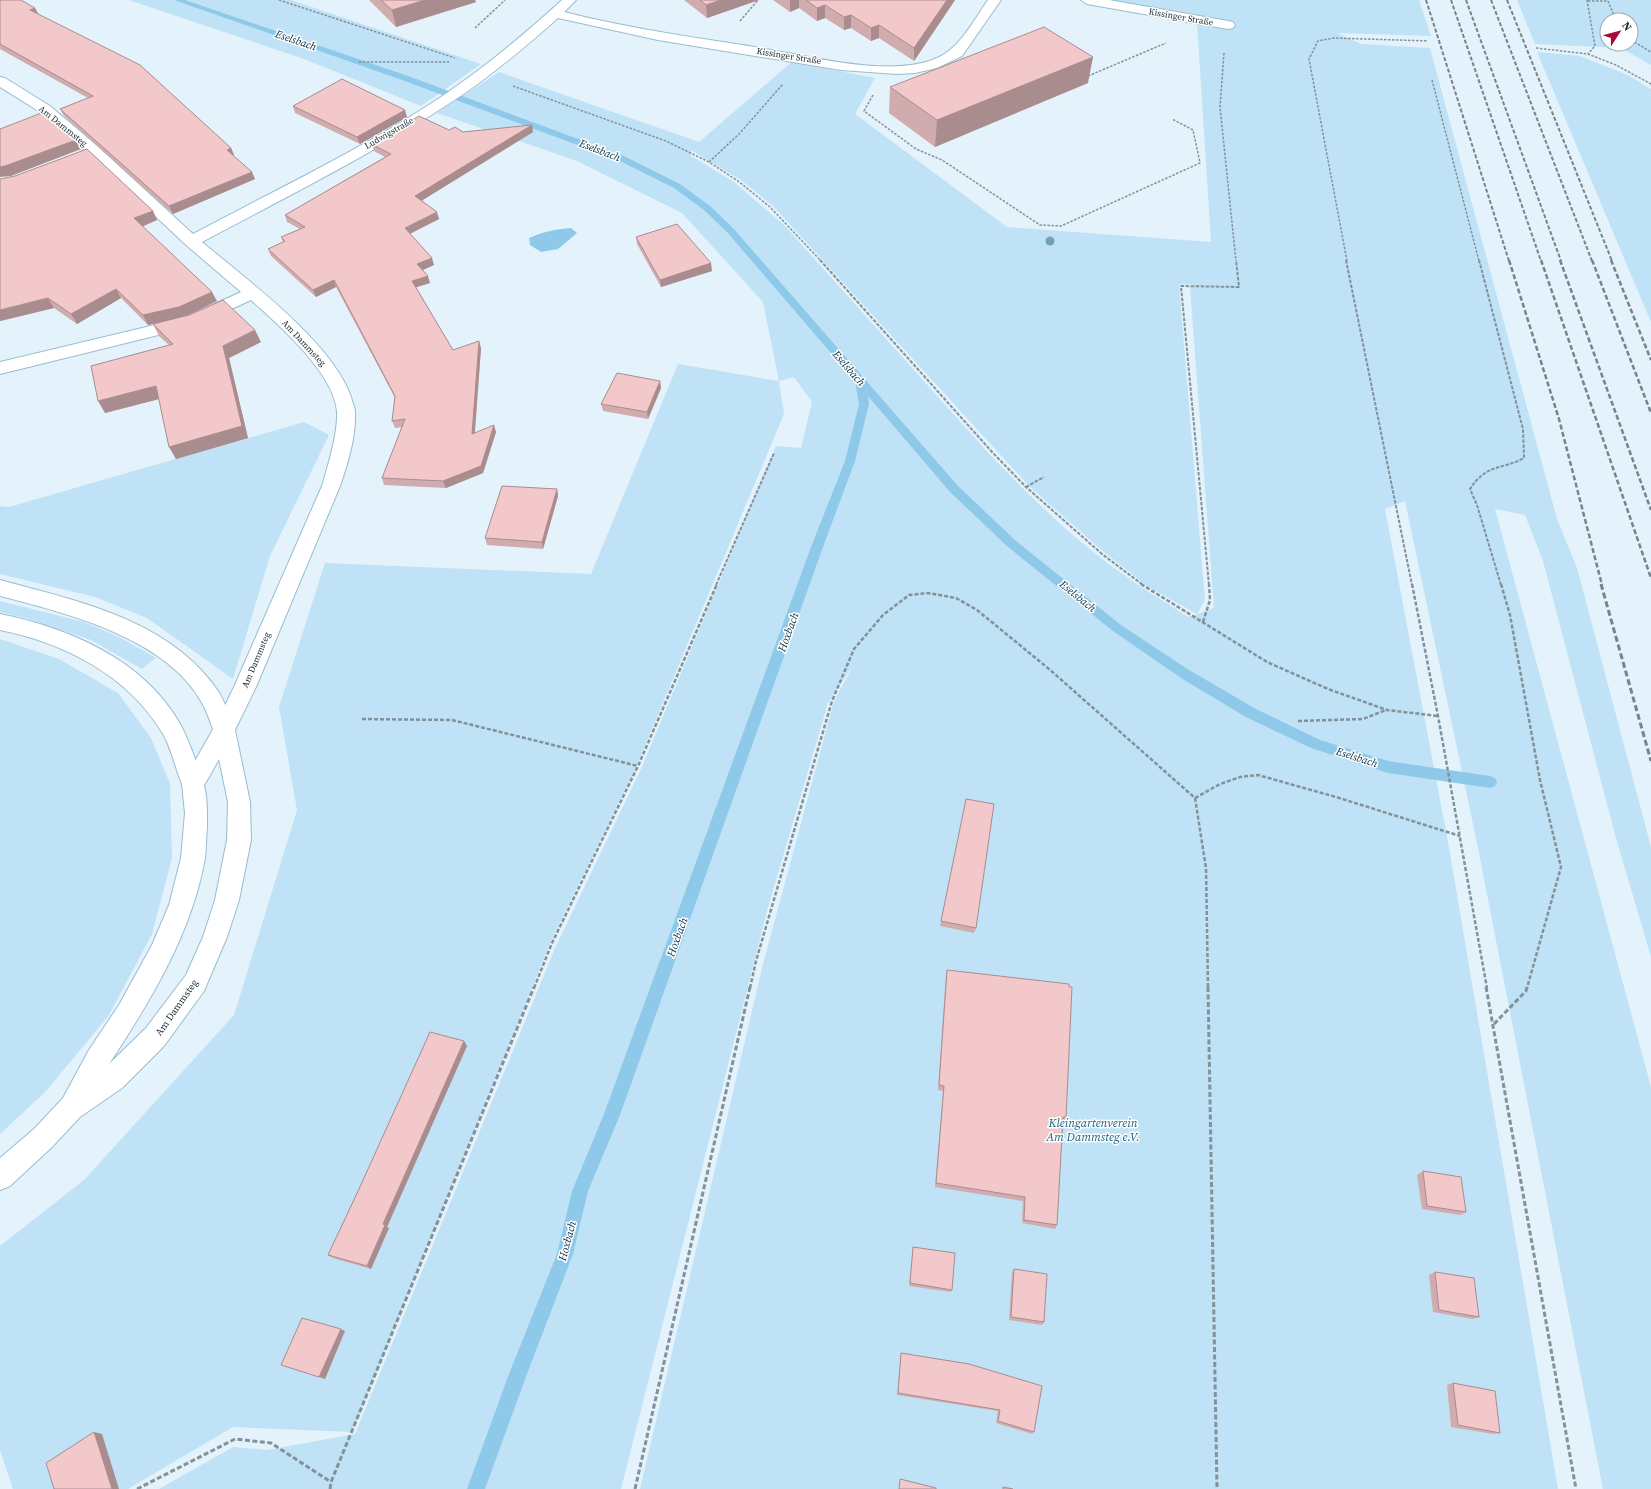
<svg xmlns="http://www.w3.org/2000/svg" width="1651" height="1489" font-family="'Source Serif 4',serif">
  <style>
    .green { fill: #bfe2f6; fill-rule: evenodd }
    .water { fill: #8fc9ea }
    .lines { fill: none; stroke-linecap: round; stroke-linejoin: round }
    .stream { fill: #8fc9ea; fill-rule: evenodd }
    .minor-casing { stroke: #99bcd1; stroke-width: 2 }
    .major-casing { stroke: #99bcd1; stroke-width: 2 }
    .highway-casing { stroke: #99bcd1; stroke-width: 2 }
    .path-far3 { stroke: #839199; stroke-width: 1.5; stroke-dasharray: 2.5 1.5; stroke-linecap: butt }
    .path-far2 { stroke: #839199; stroke-width: 2; stroke-dasharray: 3.5 1.5; stroke-linecap: butt }
    .path-far1 { stroke: #839199; stroke-width: 2.5; stroke-dasharray: 4 2; stroke-linecap: butt }
    .path { stroke: #839199; stroke-width: 3; stroke-dasharray: 5 2.5; stroke-linecap: butt }
    .minor { fill: #fff; fill-rule: evenodd }
    .major { fill: #fff; fill-rule: evenodd }
    .highway { fill: #fff; fill-rule: evenodd }
    .rail-far2 { stroke: #76848d; stroke-width: 2; stroke-dasharray: 4 2; stroke-linecap: butt }
    .rail-far1 { stroke: #76848d; stroke-width: 2.5; stroke-dasharray: 5 2.5; stroke-linecap: butt }
    .rail { stroke: #76848d; stroke-width: 3; stroke-dasharray: 6 3; stroke-linecap: butt }
    .tree { fill: #74a0b6 }
    .wall { fill: #d0acaf }
    .shaded-wall { fill: #a98c8e }
    .building { fill: #f2c8cb; stroke: #a98c8e }
    .labels { text-anchor: middle; stroke-width: 3; stroke-linejoin: round; paint-order: stroke }
    .far-street-label { font-size: 9px; fill: #19272f; stroke: #fff }
    .street-label { font-size: 10px; fill: #19272f; stroke: #fff }
    .water-label { font-size: 11px; font-style: italic; fill: #003047; stroke: #fff }
    .near-park-label { font-size: 12px; font-style: italic; fill: #185d7e; stroke: #fff }
  </style>
  <rect width="100%" height="100%" fill="#e4f2fb"/>
  <g class="green">
    <polygon points="129,0 291,0 481,64 421,106 304,59"/>
    <path d="M 1094,0 L 1419,0 L 1431,36 L 1337,33 L 1361,44 L 1430,48 L 1557,519 L 1577,568 L 1651,847 L 1651,957 L 1616,838 L 1543,561 L 1525,515 L 1495,509 L 1651,1087 L 1651,1489 L 1603,1489 L 1478,848 L 1405,501 L 1385,509 L 1448,842 L 1558,1489 L 640,1489 L 763,964 L 834,701 L 854,664 L 828,703 L 767,911 L 621,1489 L 159,1489 L 233,1447 L 267,1450 L 355,1434 L 556,946 L 641,769 L 776,446 L 801,448 L 812,402 L 794,377 L 779,381 L 784,414 L 636,767 L 551,941 L 352,1432 L 233,1427 L 128,1489 L 13,1489 L 0,1450 L 0,1246 L 84,1180 L 234,1015 L 297,810 L 279,707 L 325,563 L 591,574 L 678,364 L 779,381 L 763,302 L 682,213 L 577,161 L 437,113 L 499,72 L 699,142 L 792,62 L 875,78 L 855,114 L 1007,227 L 1211,242 L 1197,22 ZM 691,150 L 741,180 L 773,206 L 1030,487 L 1105,553 L 1147,586 L 1197,614 L 1188,617 C 1157,597 1126,578 1097,555 C 1059,525 1024,490 990,455 L 785,226 L 734,182 L 691,156 ZM 1179,284 L 1194,285 L 1190,287 L 1214,608 L 1197,614 L 1205,600 Z"/>
    <path d="M 1517,0 L 1651,0 L 1651,65 L 1621,48 L 1535,44 ZM 1607,20 L 1631,20 L 1631,44 L 1607,44 Z"/>
    <polygon points="1537,52 1580,56 1628,75 1651,89 1651,322"/>
    <polygon points="304,422 329,435 270,556 233,679 147,618 95,597 0,574 0,506 9,507"/>
    <polygon points="0,601 84,622 121,638 156,658 142,669 91,640 29,619 0,612"/>
    <polygon points="0,639 59,659 118,693 151,738 170,784 172,858 152,934 109,1015 46,1091 0,1134"/>
  </g>
  <path class="water" d="M 571,228 L 577,233 L 558,249 L 541,252 L 530,245 L 529,238 C 542,232 556,229 571,228 Z"/>
  <g class="lines">
    <polygon class="stream" points="174,0 185,0 408,76 624,156 680,184 710,206 733,228 958,486 1016,541 1121,625 1189,670 1256,709 1320,740 1388,761 1490,776 1495,778 1497,782 1495,786 1490,788 1388,773 1311,748 1246,717 1181,678 1113,631 1008,547 950,492 868,396 869,404 855,461 823,547 620,1115 588,1191 573,1254 527,1374 485,1489 467,1489 509,1374 557,1254 572,1191 604,1114 811,547 845,461 859,404 855,381 727,232 704,210 674,188 618,160 402,80"/>
    <defs>
      <g id="minor">
        <path d="M 562,0 L 576,0 L 564,12 C 627,28 691,37 755,47 C 805,55 891,79 937,58 C 960,48 974,20 988,0 L 1001,0 L 962,56 L 937,68 L 915,73 L 897,74 L 841,70 L 658,40 L 558,18 C 524,48 490,77 453,101 C 373,154 286,197 202,242 C 247,280 332,342 351,397 C 352,402 355,407 355,412 C 356,437 348,463 340,486 L 256,687 L 232,736 L 201,791 L 193,794 L 185,791 L 182,784 L 216,724 L 234,687 L 322,486 C 328,466 338,433 337,412 C 335,374 278,324 251,300 L 195,326 L 0,374 L 0,362 L 184,318 L 241,292 L 185,244 L 87,152 L 40,112 L 0,87 L 0,77 L 5,78 L 50,106 L 97,146 L 193,234 C 277,189 365,148 444,95 C 486,66 525,34 562,0 Z"/>
        <polygon points="1081,0 1109,0 1228,21 1233,22 1235,25 1233,28 1228,29 1087,4"/>
      </g>
      <path id="major" d="M 224,721 L 232,724 L 235,730 L 250,802 L 251,840 L 239,900 L 227,937 L 204,991 L 164,1046 L 122,1088 L 80,1117 L 52,1147 L 10,1186 L 0,1190 L 0,1158 L 34,1129 L 63,1098 L 89,1050 L 119,1005 L 152,945 L 169,905 L 181,858 L 185,813 L 182,784 L 185,777 L 193,774 L 201,777 C 208,792 207,812 207,828 C 206,838 206,849 205,858 C 192,933 150,1002 109,1064 L 146,1028 L 186,975 L 203,937 L 215,900 L 227,840 L 228,802 L 213,730 L 216,724 Z"/>
      <g id="highway">
        <path d="M 0,580 C 78,601 170,620 218,691 C 225,702 230,717 235,730 L 232,736 L 224,739 L 216,736 C 211,726 208,713 202,703 C 167,638 66,613 0,596 Z"/>
        <path d="M 0,614 C 69,628 142,659 179,722 C 190,741 196,763 204,784 L 201,791 L 193,794 L 185,791 C 176,773 173,751 163,734 C 128,675 64,643 0,630 Z"/>
      </g>
    </defs>
    <use href="#minor" class="minor-casing"/>
    <use href="#major" class="major-casing"/>
    <use href="#highway" class="highway-casing"/>
    <g class="path-far3">
      <polyline points="279,0 455,58"/>
      <polyline points="1587,0 1595,46 1588,54"/>
      <polyline points="1588,1 1608,1 1616,20"/>
      <polyline points="740,21 758,0"/>
      <polyline points="475,28 505,0"/>
      <polyline points="1631,40 1651,52"/>
      <polyline points="1536,48 1588,54 1616,65 1651,84"/>
      <polyline points="1224,53 1220,107 1236,261"/>
      <polyline points="359,62 449,62"/>
      <polyline points="1088,76 1166,43"/>
      <polyline points="1432,80 1479,261"/>
      <polyline points="513,86 666,141 709,162 738,181 770,207 821,261"/>
      <polyline points="873,95 864,111 916,149 942,160 1040,225 1061,226 1200,163 1193,130 1172,119"/>
      <polyline points="709,162 739,134 783,84"/>
      <polyline points="1347,261 1309,59 1318,41 1334,38 1428,41"/>
    </g>
    <g class="path-far2">
      <polyline points="820,260 993,453 1026,487 1102,554 1143,585"/>
      <polyline points="1346,260 1412,585"/>
      <path d="M 1479,260 L 1523,429 L 1524,458 C 1502,470 1487,463 1470,489 L 1477,505 L 1501,585"/>
      <polyline points="1026,487 1044,477"/>
      <polyline points="716,585 774,453"/>
      <polyline points="1209,585 1181,286 1239,287 1236,260"/>
    </g>
    <g class="path-far1">
      <polyline points="1141,584 1267,662 1328,689 1387,710 1438,716"/>
      <polyline points="1412,584 1438,716 1487,988"/>
      <polyline points="1501,584 1510,615 1540,780 1561,867 1527,988"/>
      <polyline points="1203,622 1210,600 1209,584"/>
      <polyline points="362,719 452,720 638,766"/>
      <polyline points="1298,721 1363,719 1386,710"/>
      <polyline points="1195,798 1220,784 1240,777 1258,775 1336,797 1460,836"/>
      <polyline points="534,988 552,943 638,766 717,584"/>
      <polyline points="750,988 756,961 832,701 854,649 883,615 909,595 928,593 956,598 977,610 1049,669 1195,798 1206,868 1208,988"/>
    </g>
    <g class="path">
      <polyline points="1208,987 1217,1489"/>
      <polyline points="1486,987 1576,1489"/>
      <polyline points="1494,1024 1526,991 1527,987"/>
      <polyline points="137,1489 235,1439 271,1443 331,1482"/>
      <polyline points="330,1489 331,1482 534,987"/>
      <polyline points="635,1489 750,987"/>
    </g>
    <use href="#minor" class="minor"/>
    <use href="#major" class="major"/>
    <use href="#highway" class="highway"/>
    <g class="rail-far2">
      <polyline points="1426,0 1509,261"/>
      <polyline points="1451,0 1541,261"/>
      <polyline points="1466,0 1561,261"/>
      <polyline points="1491,0 1592,261"/>
      <polyline points="1507,0 1612,261"/>
    </g>
    <g class="rail-far1">
      <polyline points="1509,260 1559,419 1602,585"/>
      <polyline points="1541,260 1651,578"/>
      <polyline points="1560,260 1651,510"/>
      <polyline points="1592,260 1651,413"/>
      <polyline points="1611,260 1651,360"/>
    </g>
    <polyline class="rail" points="1601,584 1651,761"/>
  </g>
  <circle class="tree" cx="1050" cy="241" r="4.5"/>
  <g class="wall">
    <polygon points="0,0 35,8 38,14 231,148 234,155 233,156 255,179 173,214 64,116 60,109 88,98 0,49"/>
    <polygon points="369,0 475,0 476,2 396,27"/>
    <polygon points="684,0 759,0 707,18"/>
    <polygon points="773,0 955,0 914,61 879,38 871,41 851,28 844,30 825,18 817,21 799,8 790,12"/>
    <polygon points="1088,83 935,147 889,113 890,87"/>
    <polygon points="293,106 407,117 360,144 295,113"/>
    <polygon points="532,125 533,132 422,200 439,219 410,234 434,265 423,270 430,283 416,287 453,350 481,348 475,433 496,432 483,473 446,488 384,485 382,478 402,427 395,428 392,421 395,398 336,287 316,297 271,256 268,249 283,242 281,237 300,229 287,222 285,215 385,157 374,151 371,144 449,130 463,132"/>
    <polygon points="153,211 157,220 142,227 217,301 184,317 148,325 121,298 77,324 54,308 0,321"/>
    <polygon points="636,237 712,271 661,287 637,244"/>
    <polygon points="153,324 261,342 229,358 248,438 176,459 159,399 105,413 169,345 159,336"/>
    <polygon points="660,381 661,388 648,419 603,411 601,404"/>
    <polygon points="557,489 558,496 543,549 487,545 485,538"/>
    <polygon points="966,799 976,928 974,933 940,926"/>
    <polygon points="947,970 1066,1117 1064,1121 1063,1121 1057,1225 1055,1229 1022,1223 1023,1201 935,1187 943,1091 938,1090 946,975"/>
    <polygon points="464,1041 467,1046 387,1227 389,1228 371,1269 333,1258 328,1255 359,1189"/>
    <polygon points="1423,1171 1466,1212 1460,1215 1422,1209 1417,1175"/>
    <polygon points="913,1247 952,1290 951,1292 909,1286"/>
    <polygon points="1014,1269 1044,1322 1042,1325 1009,1320 1012,1272"/>
    <polygon points="1435,1272 1479,1317 1473,1319 1433,1312 1429,1275"/>
    <polygon points="901,1353 969,1364 1034,1432 1032,1434 996,1423 998,1411 897,1395 901,1355"/>
    <polygon points="1453,1383 1500,1433 1493,1434 1451,1427 1447,1385"/>
  </g>
  <g class="shaded-wall">
    <polygon points="425,0 475,0 476,2 396,27 392,10"/>
    <polygon points="721,0 759,0 707,18 706,5"/>
    <polygon points="790,0 799,0 799,8 790,12"/>
    <polygon points="947,0 955,0 914,61 914,48"/>
    <polygon points="825,5 825,18 817,21 817,8"/>
    <polygon points="35,8 39,15 30,10"/>
    <polygon points="851,15 851,28 844,30 844,17"/>
    <polygon points="879,25 879,38 871,41 871,28"/>
    <polygon points="1093,57 1088,83 935,147 937,120"/>
    <polygon points="405,110 407,117 360,144 357,137"/>
    <polygon points="532,125 533,132 418,203 415,196"/>
    <polygon points="76,140 81,149 11,176 0,177 0,167"/>
    <polygon points="231,148 234,155 230,157 227,150"/>
    <polygon points="252,172 255,179 173,214 169,206"/>
    <polygon points="153,211 157,220 138,228 134,218"/>
    <polygon points="437,212 439,219 407,235 405,228"/>
    <polygon points="432,258 434,265 420,271 417,264"/>
    <polygon points="711,263 712,271 661,287 660,280"/>
    <polygon points="428,276 430,283 414,288 412,281"/>
    <polygon points="334,280 336,287 316,297 313,290"/>
    <polygon points="116,289 121,298 77,324 71,314"/>
    <polygon points="212,292 217,301 184,317 148,325 143,315"/>
    <polygon points="48,298 54,308 0,321 0,310"/>
    <polygon points="255,330 261,342 229,358 248,438 176,459 169,447 223,346"/>
    <polygon points="479,341 481,348 474,441 472,434"/>
    <polygon points="660,381 661,388 648,419 647,412"/>
    <polygon points="156,386 163,398 105,413 98,401"/>
    <polygon points="494,425 496,432 483,473 446,488 443,481"/>
    <polygon points="557,489 558,496 543,549 542,542"/>
    <polygon points="464,1041 467,1046 387,1227 389,1228 371,1269 367,1266 383,1224"/>
    <polygon points="341,1329 345,1331 325,1379 319,1377"/>
    <polygon points="94,1432 102,1434 119,1489 112,1489"/>
  </g>
  <g class="building">
    <polygon points="0,0 21,0 35,8 30,10 140,65 231,148 227,150 252,172 169,206 60,109 93,96 0,44"/>
    <polygon points="381,0 425,0 392,10"/>
    <polygon points="700,0 721,0 706,5"/>
    <polygon points="806,0 947,0 914,48 879,25 871,28 851,15 844,17 825,5 817,8"/>
    <polygon points="1044,27 1093,57 937,120 890,87"/>
    <polygon points="342,79 405,110 357,137 293,106"/>
    <polygon points="44,112 76,140 5,166 0,167 0,129"/>
    <polygon points="419,116 449,130 455,127 463,132 532,125 415,196 437,212 405,228 432,258 417,264 428,276 412,281 453,350 479,341 472,434 494,425 481,466 443,481 382,478 405,419 392,421 395,396 334,280 313,290 268,249 285,241 281,237 305,227 285,215 391,154 371,144"/>
    <polygon points="87,149 153,211 134,218 212,292 179,307 143,315 116,289 71,314 48,298 0,310 0,179 15,176"/>
    <polygon points="677,224 711,263 660,280 636,237"/>
    <polygon points="223,300 255,330 223,346 242,426 169,447 156,386 98,401 91,366 173,344 153,324 189,315"/>
    <polygon points="617,373 660,381 647,412 601,404"/>
    <polygon points="502,486 557,489 542,542 485,538"/>
    <polygon points="966,799 994,804 976,928 941,921"/>
    <polygon points="947,970 1069,984 1069,987 1072,987 1066,1117 1063,1117 1057,1225 1024,1220 1025,1197 936,1183 944,1086 939,1085"/>
    <polygon points="430,1032 464,1041 383,1224 385,1225 367,1266 328,1255 359,1189"/>
    <polygon points="1423,1171 1461,1177 1466,1212 1427,1206"/>
    <polygon points="913,1247 955,1253 952,1290 910,1283"/>
    <polygon points="1014,1269 1047,1274 1044,1322 1011,1317"/>
    <polygon points="1435,1272 1474,1278 1479,1317 1439,1310"/>
    <polygon points="302,1318 341,1329 319,1377 281,1365"/>
    <polygon points="901,1353 969,1364 1042,1386 1034,1432 998,1421 1000,1410 898,1393"/>
    <polygon points="1453,1383 1495,1391 1500,1433 1458,1425"/>
    <polygon points="94,1432 112,1489 54,1489 46,1463"/>
    <polygon points="900,1479 936,1488 936,1489 899,1489"/>
    <polygon points="1003,1487 1013,1489 1003,1489"/>
  </g>
  <g class="labels">
    <g class="far-street-label">
      <text transform="translate(1181 17) rotate(10)" y="3">Kissinger Straße</text>
      <text transform="translate(789 56) rotate(9)" y="3">Kissinger Straße</text>
      <text transform="translate(63 126) rotate(39)" y="3">Am Dammsteg</text>
      <text transform="translate(389 133) rotate(-30)" y="3">Ludwigstraße</text>
      <text transform="translate(304 343) rotate(47)" y="3">Am Dammsteg</text>
      <text transform="translate(256 660) rotate(-67)" y="3">Am Dammsteg</text>
    </g>
    <g class="street-label">
      <text transform="translate(176 1007) rotate(-55)" y="4">Am Dammsteg</text>
    </g>
    <g class="water-label">
      <text transform="translate(296 40) rotate(19)" y="4">Eselsbach</text>
      <text transform="translate(600 150) rotate(21)" y="4">Eselsbach</text>
      <text transform="translate(849 368) rotate(49)" y="4">Eselsbach</text>
      <text transform="translate(1078 596) rotate(39)" y="4">Eselsbach</text>
      <text transform="translate(788 632) rotate(-70)" y="4">Hoxbach</text>
      <text transform="translate(1357 757) rotate(18)" y="4">Eselsbach</text>
      <text transform="translate(677 937) rotate(-70)" y="4">Hoxbach</text>
      <text transform="translate(567 1241) rotate(-75)" y="4">Hoxbach</text>
    </g>
    <g class="near-park-label">
      <text x="1093" y="1127">Kleingartenverein<tspan x="1093" dy="14">Am Dammsteg e.V.</tspan></text>
    </g>
  </g>
  <g transform="translate(1619 32) rotate(54)"><circle r="19" fill="#ffffff" stroke="#a3a9ac"/>
  <path d="M0-3L7 15L0 10L-7 15Z" fill="#a50a3b"/>
  <text y="-6" font-size="11" font-weight="bold" text-anchor="middle" fill="#19272f">N</text>
  </g>
</svg>
